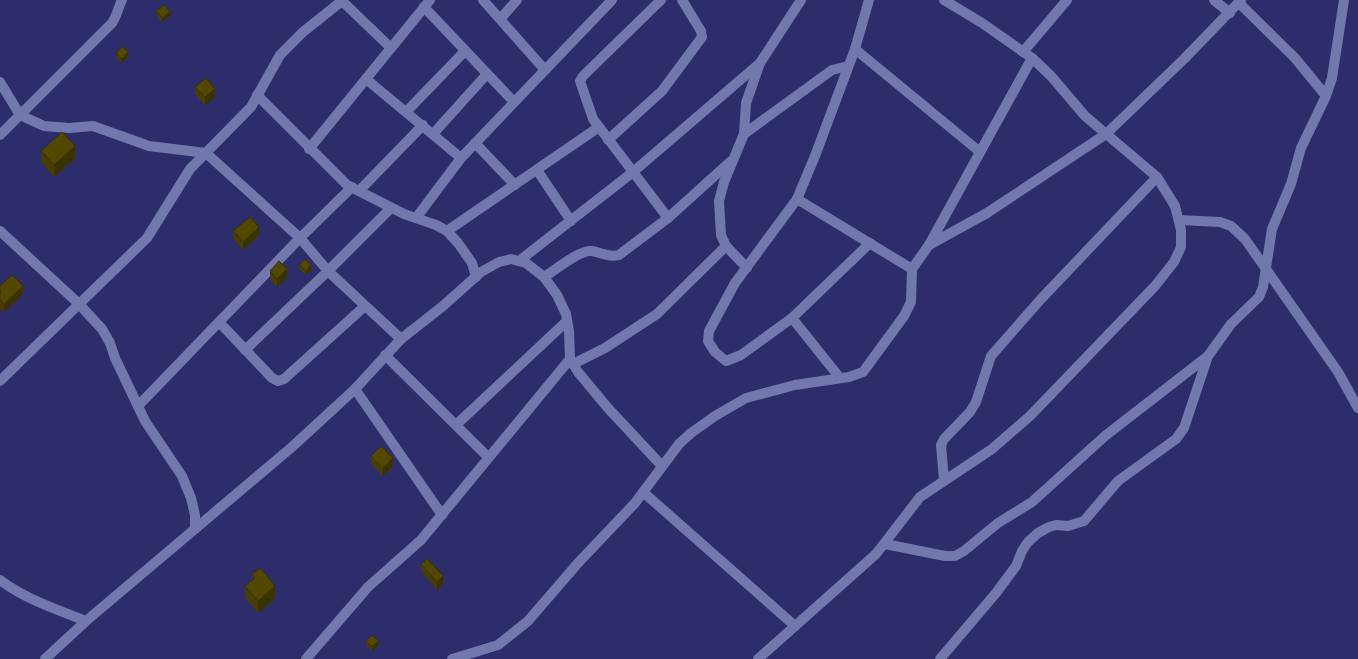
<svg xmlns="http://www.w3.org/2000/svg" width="1358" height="659" font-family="'Crimson Pro',serif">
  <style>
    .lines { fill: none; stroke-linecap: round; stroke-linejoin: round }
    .minor { stroke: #7278ad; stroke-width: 10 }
    .wall { fill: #473e00 }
    .shaded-wall { fill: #3a3200 }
    .building { fill: #534800; stroke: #3a3200 }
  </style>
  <rect width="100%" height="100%" fill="#2c2d6a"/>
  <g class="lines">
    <g class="minor">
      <polyline points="483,0 545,70"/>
      <polyline points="661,0 583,76 580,81 593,119 668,218"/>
      <polyline points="869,0 855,49 815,156 797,199 735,283 709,331 708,341 715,352 726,361 741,355 792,318 870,243"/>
      <polyline points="1214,0 1230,13"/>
      <polyline points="342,1 391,48"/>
      <polyline points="1239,3 1295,58 1326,96"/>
      <polyline points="424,7 514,102"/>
      <polyline points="501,18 517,0"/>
      <polyline points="855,49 980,152"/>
      <polyline points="1023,52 1067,0"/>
      <polyline points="366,79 461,158"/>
      <polyline points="0,82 20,115 44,126 69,128 93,126 149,146 206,153 300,238 328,271 401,339"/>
      <polyline points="257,95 347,185 404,214 436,225 447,231 458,243 472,263 476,277"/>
      <polyline points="406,112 465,51"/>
      <polyline points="433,134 487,74"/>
      <polyline points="744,134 832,70 848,66"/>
      <path d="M 0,135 L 112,23 C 117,16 118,8 122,0"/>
      <polyline points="608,140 662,91 702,37 701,31 682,0"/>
      <polyline points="475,143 515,185"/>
      <polyline points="309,149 430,0"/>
      <polyline points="537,170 571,221"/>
      <polyline points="359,191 423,125"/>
      <polyline points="797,199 912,269"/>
      <polyline points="416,218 461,158 612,0"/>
      <polyline points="1179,220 1220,222 1231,226 1245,239 1338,372 1358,408"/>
      <polyline points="0,231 78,303 102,329 110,343 115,358 145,421 182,476 191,498 195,515 195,529"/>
      <polyline points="447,231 599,127"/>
      <polyline points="929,245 1032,58"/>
      <polyline points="519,261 633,172 760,63"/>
      <polyline points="747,268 726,246 721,235 719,201 724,182 744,134 746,103 760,63 801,0"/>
      <path d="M 544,277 C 554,271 579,250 591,251 C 601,252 609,258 619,255 L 668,218 L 730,162"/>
      <polyline points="792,318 840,378"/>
      <polyline points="219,322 272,378 278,381 284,379 365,306"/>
      <polyline points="245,350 328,271 391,208"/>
      <polyline points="385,355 488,457"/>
      <polyline points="573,364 605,348 657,314 726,246"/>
      <polyline points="0,381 147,238 190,169 251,107 280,55 303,32 343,0"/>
      <polyline points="355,389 442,515"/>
      <polyline points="138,406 300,238 352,187"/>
      <polyline points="457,424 567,321"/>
      <polyline points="944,480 941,445 944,439 970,412 976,402 991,356 1041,299 1157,177"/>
      <polyline points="643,492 795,626"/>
      <polyline points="885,544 945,556 955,556 964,551 998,523 1032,502 1105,436 1208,356"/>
      <path d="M 0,580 C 25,599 56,609 86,621"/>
      <polyline points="45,659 86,621 292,447 355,389 401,339 443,306 481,272 499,262 511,259 526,263 544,277 557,295 566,314 569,331 570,359 578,372 607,407 662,466"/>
      <polyline points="306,659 368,587 421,540 570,359"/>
      <polyline points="452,659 498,645 528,621 578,563 635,503 679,444 691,433 715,416 746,398 795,385 849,377 863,372 904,316 911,302 912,269 929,245 987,213 1106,134 1184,59 1241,0"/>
      <polyline points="758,659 876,554 920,497 992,449 1030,416 1155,286 1174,262 1181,247 1181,230 1175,206 1157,177 1085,116 1051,76 1032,58 982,23 944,0"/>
      <polyline points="940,659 996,593 1016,566 1022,551 1028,542 1038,533 1049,527 1056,525 1068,526 1084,521 1118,481 1176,439 1184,428 1208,356 1231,324 1259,297 1263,287 1272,229 1291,184 1301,148 1326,96 1332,78 1344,0"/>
    </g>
  </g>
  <g class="wall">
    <polygon points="156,11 170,16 162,22 156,15"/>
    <polygon points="116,54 128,56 122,63 116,58"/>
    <polygon points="195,87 215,97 205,105 195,95"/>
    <polygon points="41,151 75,158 54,177 41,162"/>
    <polygon points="233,231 259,235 243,250 233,239"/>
    <polygon points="299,265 311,269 306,275 299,269"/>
    <polygon points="270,271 287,277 277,287 270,279"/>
    <polygon points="0,286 23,294 4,312 0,308"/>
    <polygon points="371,456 393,466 383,476 371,464"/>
    <polygon points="421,564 443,584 437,590 421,572"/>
    <polygon points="252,574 275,598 258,613 245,598 245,586 252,580"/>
    <polygon points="366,641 378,645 372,651 366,645"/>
  </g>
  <g class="shaded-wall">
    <polygon points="170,12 170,16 162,22 162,18"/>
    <polygon points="128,52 128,56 122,63 122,59"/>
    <polygon points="215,89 215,97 205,105 205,97"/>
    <polygon points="75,146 75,158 54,177 54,165"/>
    <polygon points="259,227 259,235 243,250 243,242"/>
    <polygon points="311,265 311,269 306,275 306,271"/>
    <polygon points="287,269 287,277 277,287 277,279"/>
    <polygon points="23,286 23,294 4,312 4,304"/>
    <polygon points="393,458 393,466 383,476 383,468"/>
    <polygon points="443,576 443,584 437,590 437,582"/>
    <polygon points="275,586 275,598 258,613 258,601"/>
    <polygon points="378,641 378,645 372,651 372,647"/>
  </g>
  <g class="building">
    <polygon points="164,5 170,12 162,18 156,11"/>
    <polygon points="122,46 128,52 122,59 116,54"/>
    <polygon points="206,78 215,89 205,97 195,87"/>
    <polygon points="62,132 75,146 54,165 41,151"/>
    <polygon points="250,217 259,227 243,242 233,231"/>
    <polygon points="305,259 311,265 306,271 299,265"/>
    <polygon points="279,261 287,269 277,279 270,271"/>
    <polygon points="12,275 23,286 4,304 0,300 0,293 1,292 0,290 0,286"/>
    <polygon points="381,446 393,458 383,468 371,456"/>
    <polygon points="427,559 443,576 437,582 421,564"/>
    <polygon points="260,568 275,586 258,601 245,586 255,578 252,574"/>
    <polygon points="372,635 378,641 372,647 366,641"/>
  </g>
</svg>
